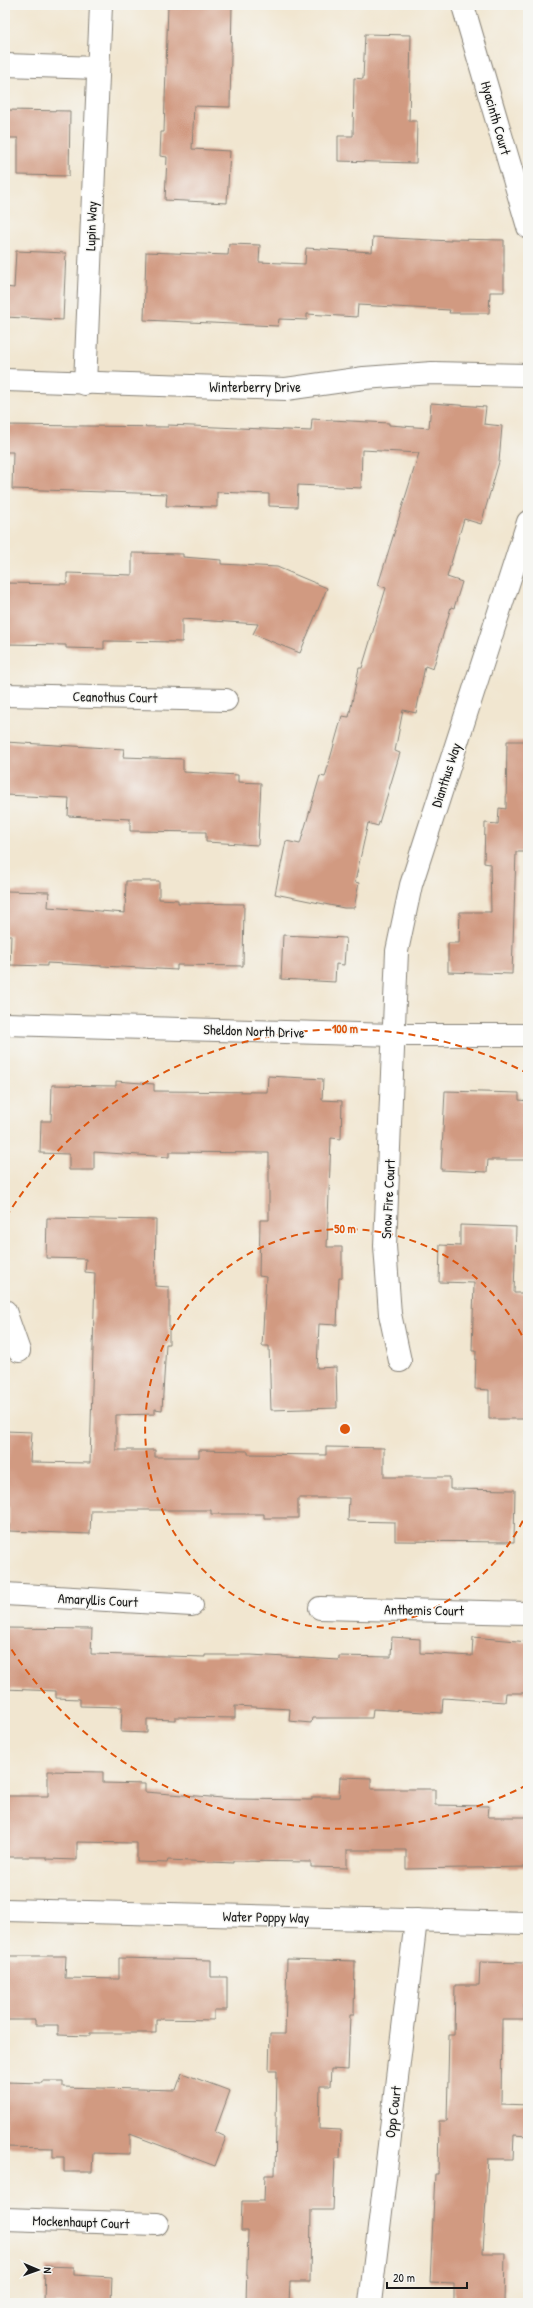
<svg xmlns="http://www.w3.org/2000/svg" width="533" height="2308" font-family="'Patrick Hand',sans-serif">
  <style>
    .building { fill: #d19a81 }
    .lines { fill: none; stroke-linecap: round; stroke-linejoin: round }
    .minor-casing { stroke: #868176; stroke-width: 24 }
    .tertiary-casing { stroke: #868176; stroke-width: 24 }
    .minor { stroke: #fff; stroke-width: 22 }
    .tertiary { stroke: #fff; stroke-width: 22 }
    .ring { fill: none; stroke: #de560d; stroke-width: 2; stroke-dasharray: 7 5 }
    .labels { text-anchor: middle; stroke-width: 3; stroke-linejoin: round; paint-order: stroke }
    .street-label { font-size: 14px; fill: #1c1c1c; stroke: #f6f6f2 }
    .centre { fill: #de560d; stroke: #f6f6f2; stroke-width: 2 }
    .ring-label { font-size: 12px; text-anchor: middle; font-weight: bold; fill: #de560d; stroke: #f6f6f2; stroke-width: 3; stroke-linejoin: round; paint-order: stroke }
  </style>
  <rect width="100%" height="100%" fill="#f6f6f2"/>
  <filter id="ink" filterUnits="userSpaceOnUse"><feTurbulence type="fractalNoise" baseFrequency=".025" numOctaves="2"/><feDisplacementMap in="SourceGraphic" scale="8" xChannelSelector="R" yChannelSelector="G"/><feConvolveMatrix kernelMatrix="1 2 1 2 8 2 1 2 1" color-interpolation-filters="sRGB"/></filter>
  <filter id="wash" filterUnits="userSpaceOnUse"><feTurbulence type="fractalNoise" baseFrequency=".012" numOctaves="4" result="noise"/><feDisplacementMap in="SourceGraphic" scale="16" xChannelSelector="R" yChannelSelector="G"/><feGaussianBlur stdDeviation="0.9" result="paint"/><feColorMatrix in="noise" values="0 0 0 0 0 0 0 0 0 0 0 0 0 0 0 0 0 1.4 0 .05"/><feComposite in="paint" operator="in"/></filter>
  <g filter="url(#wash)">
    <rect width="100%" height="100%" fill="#f1e6d0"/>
    <g id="blocks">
      <g class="building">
        <polygon points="168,5 232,5 230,107 194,106 192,149 230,151 227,203 165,200 167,157 160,156 161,132 164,132"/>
        <polygon points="365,34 411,35 409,121 417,121 416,163 338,161 338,136 353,136 354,78 363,79"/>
        <polygon points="5,110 70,111 69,176 18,175 18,138 5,138"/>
        <polygon points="373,237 451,241 451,239 504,240 504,292 490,292 489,313 449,313 450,310 358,305 357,317 307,314 307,320 279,319 278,326 144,320 146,252 228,255 229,244 260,245 259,262 305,264 306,248 372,252"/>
        <polygon points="16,251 66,253 63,320 5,317 5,287 14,288"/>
        <polygon points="431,403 486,407 484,424 502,426 499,462 481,524 464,519 447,577 462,582 454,608 451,607 433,669 425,666 416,713 403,710 395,751 400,753 378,826 368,823 355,882 359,883 354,908 344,908 275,894 286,841 300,844 320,776 325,777 342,716 349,717 359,668 362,668 386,588 378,585 419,453 362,450 361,488 298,485 297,507 269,506 269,494 217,492 217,507 166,506 167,494 12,489 13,452 5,452 5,425 168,427 168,425 311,431 312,419 389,423 389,425 429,428"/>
        <polygon points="132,553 183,554 183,557 221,560 221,564 277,567 327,588 300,653 253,634 258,624 182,619 182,642 104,641 104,649 66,648 66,645 5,644 5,583 67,584 67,573 132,575"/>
        <polygon points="507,741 528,741 528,852 516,852 512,974 448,972 448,943 459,943 460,912 491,912 490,864 484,863 485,823 498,824 499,808 506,809"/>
        <polygon points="5,742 124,749 123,757 183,759 183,772 238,775 238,782 261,783 258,845 206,842 206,832 130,831 130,819 68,816 69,798 5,795"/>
        <polygon points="126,881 159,881 159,899 178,900 178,903 244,904 243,966 177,965 177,970 47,963 47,966 10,965 11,935 5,935 5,891 49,892 48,907 125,913"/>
        <polygon points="283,935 346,938 344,965 336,964 335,982 281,979"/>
        <polygon points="268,1076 323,1079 322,1100 342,1101 341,1139 331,1138 327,1247 342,1247 342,1278 339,1278 337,1325 319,1324 317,1368 336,1367 337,1408 271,1410 269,1346 262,1346 266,1277 259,1276 260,1220 269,1220 269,1153 169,1152 169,1157 94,1152 94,1170 69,1170 69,1154 40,1153 41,1121 51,1121 52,1085 116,1086 116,1081 154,1084 154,1091 267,1092"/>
        <polygon points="445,1091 519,1093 519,1100 528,1101 528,1160 488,1160 487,1172 441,1170"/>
        <polygon points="47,1218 156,1220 155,1286 169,1287 169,1344 166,1344 162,1410 155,1409 155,1414 116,1415 116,1450 155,1450 155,1457 199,1457 199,1450 248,1451 248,1454 326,1455 326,1447 384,1448 384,1477 450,1477 450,1489 515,1490 514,1542 395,1541 395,1522 348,1521 349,1498 298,1498 298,1518 264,1518 264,1514 211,1514 211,1510 91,1510 90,1534 9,1531 9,1507 5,1507 5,1431 32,1432 30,1462 90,1463 95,1273 85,1272 86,1259 46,1258"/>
        <polygon points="460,1225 516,1227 514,1293 528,1293 528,1419 489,1419 489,1390 475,1389 476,1351 472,1351 474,1283 439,1282 440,1245 460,1246"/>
        <polygon points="5,1628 92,1629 91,1654 205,1657 205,1655 251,1655 339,1660 339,1656 391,1657 392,1637 420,1639 420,1653 472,1656 473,1637 528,1642 528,1693 506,1693 505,1702 443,1698 442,1713 373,1709 372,1718 312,1718 311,1723 289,1721 290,1709 235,1706 235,1718 175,1717 175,1720 147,1719 147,1733 121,1732 122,1707 80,1706 80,1699 56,1698 56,1691 5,1689"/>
        <polygon points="48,1771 103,1772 103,1783 145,1784 145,1792 236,1799 312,1800 312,1797 339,1797 340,1777 371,1778 371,1789 435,1789 435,1805 489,1806 488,1817 528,1817 528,1867 406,1869 406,1850 347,1850 347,1868 311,1867 311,1862 233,1861 233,1863 168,1860 167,1863 137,1862 137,1843 77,1842 77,1860 47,1859 47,1857 5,1857 5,1796 48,1796"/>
        <polygon points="5,1956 66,1956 65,1978 119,1979 119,1958 211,1960 211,1977 227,1977 227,2010 214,2010 214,2020 156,2019 156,2033 90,2033 90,2036 58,2035 58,2025 35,2025 35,2020 5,2020"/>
        <polygon points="287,1959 355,1961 354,2015 350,2015 348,2070 331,2069 330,2086 320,2086 319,2129 341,2130 340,2158 335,2158 333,2210 311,2210 310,2282 290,2282 289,2303 246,2303 248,2231 241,2231 242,2201 264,2201 265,2175 275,2175 277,2071 269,2071 270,2034 285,2034"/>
        <polygon points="480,1962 528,1963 528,1994 524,1994 524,2019 502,2019 501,2104 528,2105 528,2136 514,2135 513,2159 488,2159 483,2253 505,2253 504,2303 454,2303 454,2283 430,2282 435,2174 438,2174 439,2121 447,2121 449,2035 454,2035 455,1985 479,1985"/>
        <polygon points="182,2073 230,2091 215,2132 226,2137 215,2166 130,2134 130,2154 93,2153 92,2172 64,2172 64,2157 53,2157 53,2148 5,2147 5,2082 43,2083 43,2081 63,2081 63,2087 176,2090"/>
        <polygon points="45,2266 74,2267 74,2275 112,2277 111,2303 44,2303"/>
      </g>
    </g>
  </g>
  <g filter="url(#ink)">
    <use href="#blocks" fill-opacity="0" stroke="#868176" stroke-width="1"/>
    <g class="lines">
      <defs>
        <g id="minor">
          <polyline points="464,9 528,227"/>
          <polyline points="5,65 98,68"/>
          <polyline points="5,380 286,389 364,378 432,373 528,375"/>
          <polyline points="85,384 101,5"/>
          <polyline points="5,695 226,700"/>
          <polyline points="5,1311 19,1351"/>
          <polyline points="400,1361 390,1314 385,1246 397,951 411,885 528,522"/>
          <polyline points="5,1594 192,1605"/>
          <polyline points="320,1608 528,1613"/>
          <polyline points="5,1910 528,1923"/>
          <polyline points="5,2219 157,2224"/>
          <polyline points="370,2303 416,1920"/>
        </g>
        <polyline id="tertiary" points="5,1024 394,1035 528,1035"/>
      </defs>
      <use href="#minor" class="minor-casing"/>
      <use href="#tertiary" class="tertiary-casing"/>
      <use href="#minor" class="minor"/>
      <use href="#tertiary" class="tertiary"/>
    </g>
  </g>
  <g class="ring">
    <path d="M528 1510A200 200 0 1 1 528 1348"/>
    <path d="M527 1785A400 400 0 0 1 6 1641M6 1217A400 400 0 0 1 527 1073"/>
  </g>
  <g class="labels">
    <g class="street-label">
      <text transform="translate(496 118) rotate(74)" y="5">Hyacinth Court</text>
      <text transform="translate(91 226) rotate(-88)" y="5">Lupin Way</text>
      <text x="255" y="392">Winterberry Drive</text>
      <text transform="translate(115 697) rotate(1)" y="5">Ceanothus Court</text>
      <text transform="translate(446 775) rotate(-72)" y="5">Dianthus Way</text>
      <text transform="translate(254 1031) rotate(2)" y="5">Sheldon North Drive</text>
      <text transform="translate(388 1199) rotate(-87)" y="5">Snow Fire Court</text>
      <text transform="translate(98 1600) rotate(3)" y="5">Amaryllis Court</text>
      <text transform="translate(424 1610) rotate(1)" y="5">Anthemis Court</text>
      <text transform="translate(266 1917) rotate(1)" y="5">Water Poppy Way</text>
      <text transform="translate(393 2112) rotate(-83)" y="5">Opp Court</text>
      <text transform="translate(81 2222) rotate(2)" y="5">Mockenhaupt Court</text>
    </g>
  </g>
  <circle cx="345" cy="1429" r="6" class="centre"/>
  <g class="ring-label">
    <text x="345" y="1033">100 m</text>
    <text x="345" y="1233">50 m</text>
  </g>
  <rect width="533" height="2308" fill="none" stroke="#f6f6f2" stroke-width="20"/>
  <g transform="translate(38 2270) rotate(92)" stroke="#f6f6f2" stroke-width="3" paint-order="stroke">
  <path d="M0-3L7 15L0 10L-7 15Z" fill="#1c1c1c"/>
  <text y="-6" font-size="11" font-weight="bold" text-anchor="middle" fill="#1c1c1c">N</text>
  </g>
  <path d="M387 2282v6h80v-6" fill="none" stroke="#1c1c1c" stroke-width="2"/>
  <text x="393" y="2282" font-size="12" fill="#1c1c1c" stroke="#f6f6f2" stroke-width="3" paint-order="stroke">20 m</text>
</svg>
